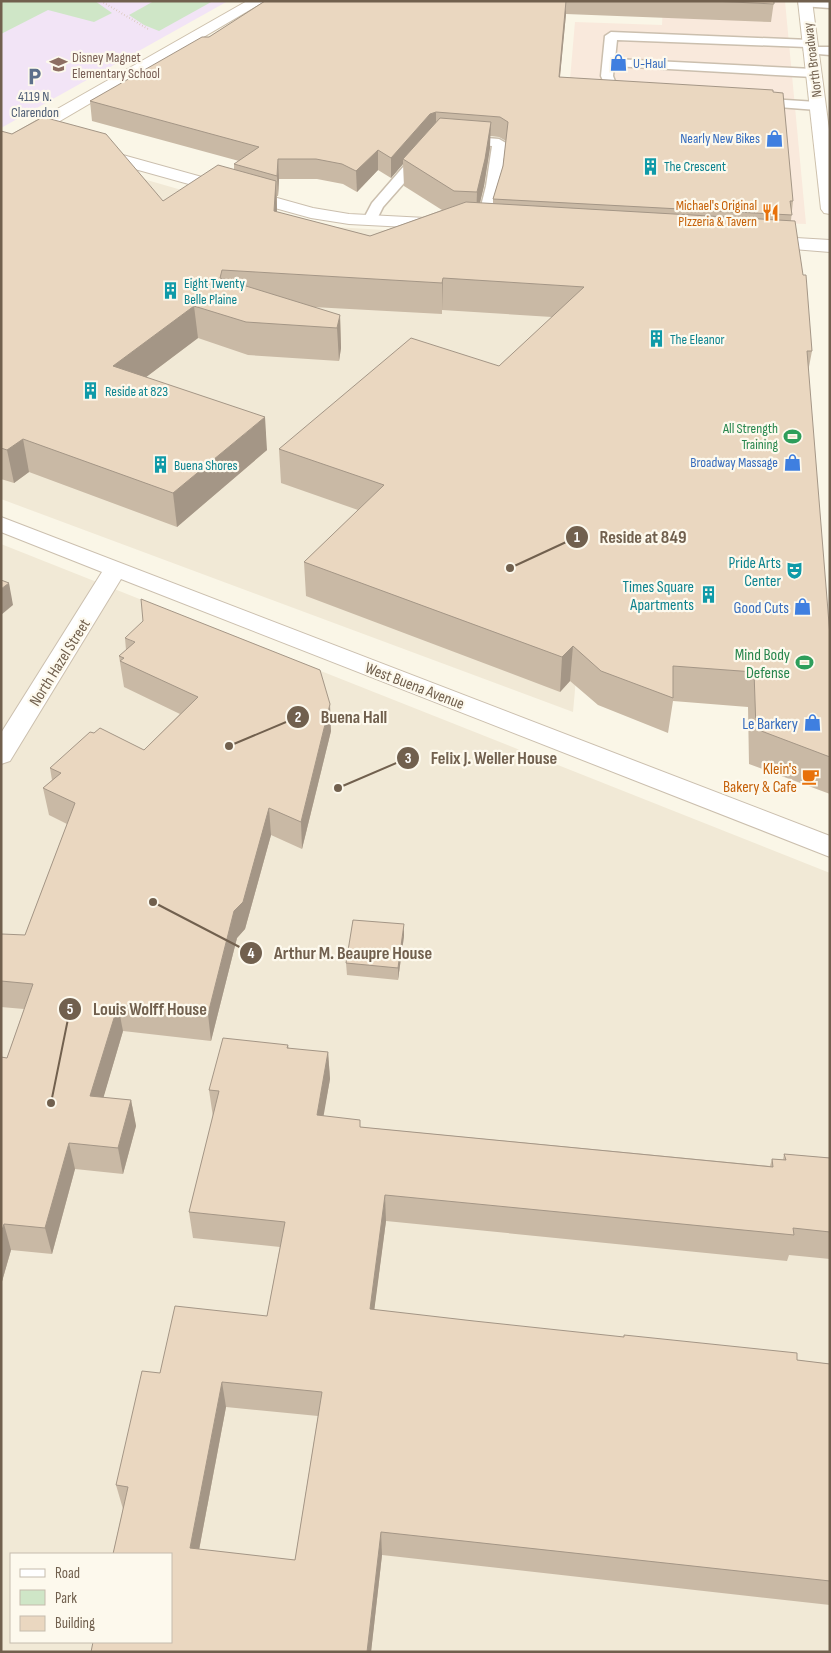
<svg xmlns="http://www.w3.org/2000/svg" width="831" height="1653" font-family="'Sofia Sans Condensed',sans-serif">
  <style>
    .residential { fill: #f1e9d6; fill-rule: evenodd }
    .commercial { fill: #f9e9dc }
    .education { fill: #f2e4f6 }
    .green { fill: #cfe6c7 }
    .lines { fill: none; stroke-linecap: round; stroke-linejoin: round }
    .lane-casing { stroke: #cbbfae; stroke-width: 3 }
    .street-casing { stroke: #cbbfae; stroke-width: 2 }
    .secondary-casing { stroke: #cdc0ac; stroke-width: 2 }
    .path { stroke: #d1bda5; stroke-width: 2; stroke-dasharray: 0.5 2.5; stroke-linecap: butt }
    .lane { fill: #fff; fill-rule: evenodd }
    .street { fill: #fff; fill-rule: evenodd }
    .secondary { fill: #fff; fill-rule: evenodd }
    .wall { fill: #c9b9a5; fill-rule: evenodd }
    .shaded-wall { fill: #a49686 }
    .building { fill: #ead7c0; stroke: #a49686; fill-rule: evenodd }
    .labels { text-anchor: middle; stroke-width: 4.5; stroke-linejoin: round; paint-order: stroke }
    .far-education-label { font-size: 14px; fill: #785e54; stroke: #fdf9ed; text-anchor: start }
    .far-street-label { font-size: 14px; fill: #71604e; stroke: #fdf9ed }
    .far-shop-label { font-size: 14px; fill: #366cbe; stroke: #fdf9ed; text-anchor: end }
    .far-service-label { font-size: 14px; fill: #4e5e75; stroke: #fdf9ed }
    .far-culture-label { font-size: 14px; fill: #0d838f; stroke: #fdf9ed; text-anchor: start }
    .far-food-label { font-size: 14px; fill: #c56008; stroke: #fdf9ed; text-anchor: end }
    .far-leisure-label { font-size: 14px; fill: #27864d; stroke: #fdf9ed; text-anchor: end }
    .culture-label { font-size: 16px; fill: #0d838f; stroke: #fdf9ed; text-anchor: end }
    .shop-label { font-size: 16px; fill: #366cbe; stroke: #fdf9ed; text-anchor: end }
    .leisure-label { font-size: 16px; fill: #27864d; stroke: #fdf9ed; text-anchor: end }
    .street-label { font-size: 16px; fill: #71604e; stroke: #fdf9ed }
    .food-label { font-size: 16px; fill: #c56008; stroke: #fdf9ed; text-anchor: end }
    .leader { fill: none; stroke: #71604e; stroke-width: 2 }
    .callout-dot { fill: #71604e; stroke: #fdf9ed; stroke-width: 2 }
    .mark-label { font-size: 15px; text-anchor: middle; font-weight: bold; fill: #fff }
    .callout-label { font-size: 18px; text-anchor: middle; font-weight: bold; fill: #71604e; stroke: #fdf9ed; stroke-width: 4.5; stroke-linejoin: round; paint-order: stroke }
  </style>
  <rect width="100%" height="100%" fill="#faf6e7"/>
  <g class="residential">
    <polygon points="36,148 275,217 334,227 649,246 594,480 573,712 1,499 1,163"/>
    <path d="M 1,544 L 830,873 L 830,1652 L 1,1652 ZM 11,1554 L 171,1554 L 171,1642 L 11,1642 Z"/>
  </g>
  <polygon class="commercial" points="663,1 785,1 806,224 686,219 570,79 575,22 662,25"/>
  <polygon class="education" points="1,1 228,1 1,128"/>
  <g class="green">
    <polygon points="1,1 95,1 112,13 94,22 48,10 1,34"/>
    <polygon points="154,1 213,1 159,31 144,25 129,15"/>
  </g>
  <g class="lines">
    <defs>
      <g id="lane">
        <polygon points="802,1 830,2 830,8 801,6 799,4"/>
        <polygon points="611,32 810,40 816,44 814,47 830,47 830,55 806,53 804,50 806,47 617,40 615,59 813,69 819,73 813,77 614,66 613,76 618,89 632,92 634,95 628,99 609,95 601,76 605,36"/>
        <polygon points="756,98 817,102 823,106 817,110 752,105 750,102"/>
        <polygon points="462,136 499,139 506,143 500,186 488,229 483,230 476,226 486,186 492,146 457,143 456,140 457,137"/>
        <polygon points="422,150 427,151 429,154 427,157 383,207 375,223 365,223 363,220 372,203 417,151"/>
      </g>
      <g id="street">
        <polygon points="94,147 313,208 349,214 445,219 451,220 454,224 451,228 445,229 349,224 311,218 88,156 86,152 88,148"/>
        <polygon points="762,236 830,240 830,252 755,246 753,242 755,238"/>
        <polygon points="1,517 830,836 830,857 121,579 10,761 1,764 1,733 102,572 1,532"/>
      </g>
      <g id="secondary">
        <polygon points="247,1 265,1 7,152 1,153 1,141"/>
        <polygon points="798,1 812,1 830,137 830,214 824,213 821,209"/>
      </g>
    </defs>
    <use href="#lane" class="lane-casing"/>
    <use href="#street" class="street-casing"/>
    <use href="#secondary" class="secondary-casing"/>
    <polyline class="path" points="101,1 148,29"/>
    <use href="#lane" class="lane"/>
    <use href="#street" class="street"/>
    <use href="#secondary" class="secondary"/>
  </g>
  <g class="wall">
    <path d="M 265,1 L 774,1 L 771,22 L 566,14 L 560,77 L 773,92 L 793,201 L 791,220 L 812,351 L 808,372 L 830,757 L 830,794 L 749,764 L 748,707 L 673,701 L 668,733 L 598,705 L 570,681 L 560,692 L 306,596 L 304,562 L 358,510 L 281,483 L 279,449 L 499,366 L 552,317 L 442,310 L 442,314 L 313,307 L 340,315 L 341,348 L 339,361 L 248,355 L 198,338 L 146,377 L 267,450 L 177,527 L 29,472 L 14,483 L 1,479 L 1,131 L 163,201 L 234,169 L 234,164 L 239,161 L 92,121 L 90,101 L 209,37 ZM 490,136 L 499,137 L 506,141 L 503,166 L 493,199 L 493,203 L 480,203 L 484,186 L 490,148 ZM 403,164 L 404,186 L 442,210 L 370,236 L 277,212 L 277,196 L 278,196 L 279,179 L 317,179 L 343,184 L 357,192 L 378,170 L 391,178 Z"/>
    <polygon points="125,638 331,731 302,849 271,835 245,929 237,938 211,1041 123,1031 103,1098 131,1100 136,1126 123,1174 75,1169 52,1254 11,1250 1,1285 7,1058 24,1009 1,1007 1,936 25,935 67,824 49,815 43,788 52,780 50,768 144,750 180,714 124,687 119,656 126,650"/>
    <polygon points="404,936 398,980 347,975 346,963"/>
    <path d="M 288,1045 L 289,1049 L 328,1052 L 330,1079 L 323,1116 L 360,1127 L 770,1166 L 772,1159 L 783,1160 L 784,1154 L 830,1158 L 830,1259 L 789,1255 L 787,1261 L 386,1221 L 374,1310 L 797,1360 L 830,1364 L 830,1605 L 382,1555 L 371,1652 L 91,1652 L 123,1509 L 116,1485 L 160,1373 L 267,1316 L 280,1247 L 193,1238 L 189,1212 L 213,1117 L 209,1090 ZM 226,1407 L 318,1416 L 295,1560 L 199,1550 Z"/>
  </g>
  <g class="shaded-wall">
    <polygon points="566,1 566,14 558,96 559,77"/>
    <polygon points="436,112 436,132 403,159 403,164 391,178 391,158 430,114"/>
    <polygon points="491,122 490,148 484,186 476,219 477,192"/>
    <polygon points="378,150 378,170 357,192 356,171"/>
    <polygon points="278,159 279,179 278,196 277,176"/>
    <polygon points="276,181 277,211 276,242 274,211"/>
    <polygon points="443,278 442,310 442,314 442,283"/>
    <polygon points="194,306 198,338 117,399 113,366"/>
    <polygon points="340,315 341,348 339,361 337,328"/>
    <polygon points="265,417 267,450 177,527 173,493"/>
    <polygon points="23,439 29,472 14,483 7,450"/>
    <polygon points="9,583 13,605 1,615 1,589"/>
    <polygon points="573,646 570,681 560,692 562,657"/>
    <polygon points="330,704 331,731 302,849 301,822"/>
    <polygon points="269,808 271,835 245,929 237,938 211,1041 208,1014 234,911"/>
    <polygon points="404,924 404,936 398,980 398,968"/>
    <polygon points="118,1005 123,1031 96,1123 90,1096"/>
    <polygon points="328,1052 330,1079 319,1142 317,1115"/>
    <polygon points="131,1100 136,1126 123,1174 118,1148"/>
    <polygon points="69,1143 75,1169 52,1254 45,1228"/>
    <polygon points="385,1195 386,1221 371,1335 370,1309"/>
    <polygon points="4,1224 11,1250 1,1285 1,1233"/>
    <polygon points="222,1382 226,1407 195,1571 190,1548"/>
    <polygon points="381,1532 382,1555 371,1652 367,1652"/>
  </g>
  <g class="building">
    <polygon points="265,1 566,1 559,77 773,90 773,92 783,93 793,201 790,201 792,215 493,199 503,166 508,122 500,117 436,112 430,114 391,158 378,150 356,171 342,164 316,159 278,159 277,176 234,164 259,147 90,101 202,37 209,37"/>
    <polygon points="712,1 774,1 774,4"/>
    <polygon points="43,117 106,134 163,201 218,165 276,181 274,211 370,236 466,202 795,221 803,275 806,275 812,351 807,351 830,636 830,757 756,729 754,672 673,666 673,698 601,671 573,646 562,657 304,562 384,485 279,449 411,338 499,366 584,287 443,278 442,283 222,270 220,278 340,315 337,328 246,322 194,306 113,366 265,417 173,493 23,439 7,450 1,448 1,131 12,134"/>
    <polygon points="440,118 491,122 485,159 477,192 454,191 403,159"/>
    <polygon points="1,580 9,583 1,589"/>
    <polygon points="141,599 320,670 330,704 301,822 269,808 243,902 234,911 208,1014 118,1005 90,1096 131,1100 118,1148 69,1143 45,1228 4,1224 1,1233 1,1057 7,1058 33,984 1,981 1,936 2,934 25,935 75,803 43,788 61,773 50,768 90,732 94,733 100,728 144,750 198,697 120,661 124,658 119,656 135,642 125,638 143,621"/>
    <polygon points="353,920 404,924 398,968 346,963"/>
    <path d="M 223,1038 L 288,1045 L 287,1048 L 328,1052 L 317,1115 L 360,1120 L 360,1127 L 773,1167 L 772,1159 L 786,1160 L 784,1154 L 830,1158 L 830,1232 L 793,1228 L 794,1235 L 385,1195 L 370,1309 L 474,1321 L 624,1337 L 624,1335 L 797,1353 L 797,1360 L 830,1364 L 830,1581 L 381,1532 L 367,1652 L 91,1652 L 93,1642 L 171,1642 L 171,1554 L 113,1554 L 128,1487 L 116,1485 L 142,1371 L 160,1373 L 175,1306 L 267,1316 L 285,1222 L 189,1212 L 219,1091 L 209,1090 ZM 222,1382 L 322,1392 L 295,1560 L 190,1548 Z"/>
  </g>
  <defs>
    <symbol id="shop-bare" viewBox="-9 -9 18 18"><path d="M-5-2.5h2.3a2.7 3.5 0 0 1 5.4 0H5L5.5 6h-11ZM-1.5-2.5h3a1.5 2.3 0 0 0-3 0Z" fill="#3f7fe0" stroke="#fdf9ed" stroke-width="2.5" paint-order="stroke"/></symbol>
    <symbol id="school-bare" viewBox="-9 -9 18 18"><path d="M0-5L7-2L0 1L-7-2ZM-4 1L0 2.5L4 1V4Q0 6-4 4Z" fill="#8d6e63" stroke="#fdf9ed" stroke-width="2.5" paint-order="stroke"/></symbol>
    <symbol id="parking-bare" viewBox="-9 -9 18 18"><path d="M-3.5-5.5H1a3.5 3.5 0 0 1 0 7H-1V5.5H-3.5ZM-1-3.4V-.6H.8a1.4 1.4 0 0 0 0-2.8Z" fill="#5c6f8a" stroke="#fdf9ed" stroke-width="2.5" paint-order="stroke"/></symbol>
    <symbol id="building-bare" viewBox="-9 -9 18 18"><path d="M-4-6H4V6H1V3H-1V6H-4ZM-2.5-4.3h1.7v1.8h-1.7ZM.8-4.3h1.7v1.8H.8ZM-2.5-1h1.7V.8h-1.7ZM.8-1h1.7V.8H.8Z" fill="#0f9aa8" stroke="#fdf9ed" stroke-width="2.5" paint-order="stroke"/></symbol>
    <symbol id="restaurant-bare" viewBox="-9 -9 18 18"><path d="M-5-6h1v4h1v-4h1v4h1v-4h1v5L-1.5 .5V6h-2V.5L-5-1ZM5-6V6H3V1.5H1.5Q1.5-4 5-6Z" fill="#e8710a" stroke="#fdf9ed" stroke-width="2.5" paint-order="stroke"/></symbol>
    <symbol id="stadium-bare" viewBox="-9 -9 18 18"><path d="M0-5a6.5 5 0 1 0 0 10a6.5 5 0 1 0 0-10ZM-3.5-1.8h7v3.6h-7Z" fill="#2e9e5b" stroke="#fdf9ed" stroke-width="2.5" paint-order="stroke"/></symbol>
    <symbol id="theatre-bare" viewBox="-9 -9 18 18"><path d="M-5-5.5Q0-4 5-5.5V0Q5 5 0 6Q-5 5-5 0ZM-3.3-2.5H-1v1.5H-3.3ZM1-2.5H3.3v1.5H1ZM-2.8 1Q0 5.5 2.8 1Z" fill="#0f9aa8" stroke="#fdf9ed" stroke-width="2.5" paint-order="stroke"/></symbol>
    <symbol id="cafe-bare" viewBox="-9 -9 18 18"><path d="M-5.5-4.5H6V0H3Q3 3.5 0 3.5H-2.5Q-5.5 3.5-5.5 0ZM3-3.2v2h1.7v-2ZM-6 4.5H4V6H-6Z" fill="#e8710a" stroke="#fdf9ed" stroke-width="2.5" paint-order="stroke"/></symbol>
  </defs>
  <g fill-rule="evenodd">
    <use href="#shop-bare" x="606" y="50" width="25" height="25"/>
    <use href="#school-bare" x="46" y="52" width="25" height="25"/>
    <use href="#parking-bare" x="22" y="64" width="25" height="25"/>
    <use href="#shop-bare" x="762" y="126" width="25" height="25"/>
    <use href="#building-bare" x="638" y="154" width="25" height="25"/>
    <use href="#restaurant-bare" x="758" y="200" width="25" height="25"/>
    <use href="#building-bare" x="158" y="278" width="25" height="25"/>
    <use href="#building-bare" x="644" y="326" width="25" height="25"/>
    <use href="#building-bare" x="78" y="378" width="25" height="25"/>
    <use href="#stadium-bare" x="780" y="424" width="25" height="25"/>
    <use href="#shop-bare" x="780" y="450" width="25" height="25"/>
    <use href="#building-bare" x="148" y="452" width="25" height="25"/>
    <use href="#theatre-bare" x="782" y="558" width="25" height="25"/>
    <use href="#building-bare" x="696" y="582" width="25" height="25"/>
    <use href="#shop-bare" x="790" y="594" width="25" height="25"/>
    <use href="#stadium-bare" x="792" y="650" width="25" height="25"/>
    <use href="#shop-bare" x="800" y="710" width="25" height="25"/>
    <use href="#cafe-bare" x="798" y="764" width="25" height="25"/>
  </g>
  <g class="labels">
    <g class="far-education-label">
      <text x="72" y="62">Disney Magnet<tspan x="72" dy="16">Elementary School</tspan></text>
    </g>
    <g class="far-street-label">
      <text transform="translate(812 60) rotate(-97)" y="5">North Broadway</text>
    </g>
    <g class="far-shop-label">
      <text x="633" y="68" text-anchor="start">U-Haul</text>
      <text x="760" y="143">Nearly New Bikes</text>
      <text x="778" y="467">Broadway Massage</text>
    </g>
    <g class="far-service-label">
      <text x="35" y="101">4119 N.<tspan x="35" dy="16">Clarendon</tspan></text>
    </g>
    <g class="far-culture-label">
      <text x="664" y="171">The Crescent</text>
      <text x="184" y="288">Eight Twenty<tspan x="184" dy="16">Belle Plaine</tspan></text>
      <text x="670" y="344">The Eleanor</text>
      <text x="105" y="396">Reside at 823</text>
      <text x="174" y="470">Buena Shores</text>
    </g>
    <g class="far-food-label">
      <text x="757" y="210">Michael's Original<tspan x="757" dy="16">PIzzeria &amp; Tavern</tspan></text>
    </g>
    <g class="far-leisure-label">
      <text x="778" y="433">All Strength<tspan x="778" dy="16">Training</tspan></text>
    </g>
    <g class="culture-label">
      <text x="781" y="568">Pride Arts<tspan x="781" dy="18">Center</tspan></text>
      <text x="694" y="592">Times Square<tspan x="694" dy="18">Apartments</tspan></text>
    </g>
    <g class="shop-label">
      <text x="789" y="613">Good Cuts</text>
      <text x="798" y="729">Le Barkery</text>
    </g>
    <g class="leisure-label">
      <text x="790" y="660">Mind Body<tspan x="790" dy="18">Defense</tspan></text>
    </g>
    <g class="street-label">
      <text transform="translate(59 662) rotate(-58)" y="6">North Hazel Street</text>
      <text transform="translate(415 685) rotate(21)" y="6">West Buena Avenue</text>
    </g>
    <g class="food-label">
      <text x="797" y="774">Klein's<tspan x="797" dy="18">Bakery &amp; Cafe</tspan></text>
    </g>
  </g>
  <path class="leader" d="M510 568L577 537M229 746L298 717M338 788L408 758M153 902L251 953M51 1103L70 1009"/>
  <g class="callout-dot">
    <circle cx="510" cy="568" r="5"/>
    <circle cx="229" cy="746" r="5"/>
    <circle cx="338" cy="788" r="5"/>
    <circle cx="153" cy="902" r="5"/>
    <circle cx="51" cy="1103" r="5"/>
    <circle cx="577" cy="537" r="12"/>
    <circle cx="298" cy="717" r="12"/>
    <circle cx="408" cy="758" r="12"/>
    <circle cx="251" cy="953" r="12"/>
    <circle cx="70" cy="1009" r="12"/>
  </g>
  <g class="mark-label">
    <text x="577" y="542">1</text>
    <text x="298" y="722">2</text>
    <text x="408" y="763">3</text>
    <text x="251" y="958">4</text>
    <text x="70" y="1014">5</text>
  </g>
  <g class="callout-label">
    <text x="643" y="543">Reside at 849</text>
    <text x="354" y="723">Buena Hall</text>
    <text x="494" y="764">Felix J. Weller House</text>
    <text x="353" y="959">Arthur M. Beaupre House</text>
    <text x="150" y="1015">Louis Wolff House</text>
  </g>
  <rect width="831" height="1653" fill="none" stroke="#71604e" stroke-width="5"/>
  <rect x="10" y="1553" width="162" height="90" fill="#fdf9ed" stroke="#c5bcad"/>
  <rect x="20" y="1569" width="25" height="8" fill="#ffffff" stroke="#c5bcad"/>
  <text x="55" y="1578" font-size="15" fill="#71604e">Road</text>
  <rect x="20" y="1590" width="25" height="15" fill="#cfe6c7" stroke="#c5bcad"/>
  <text x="55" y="1603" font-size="15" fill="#71604e">Park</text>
  <rect x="20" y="1616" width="25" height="15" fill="#ead7c0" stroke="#c5bcad"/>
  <text x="55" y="1628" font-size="15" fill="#71604e">Building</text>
</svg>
